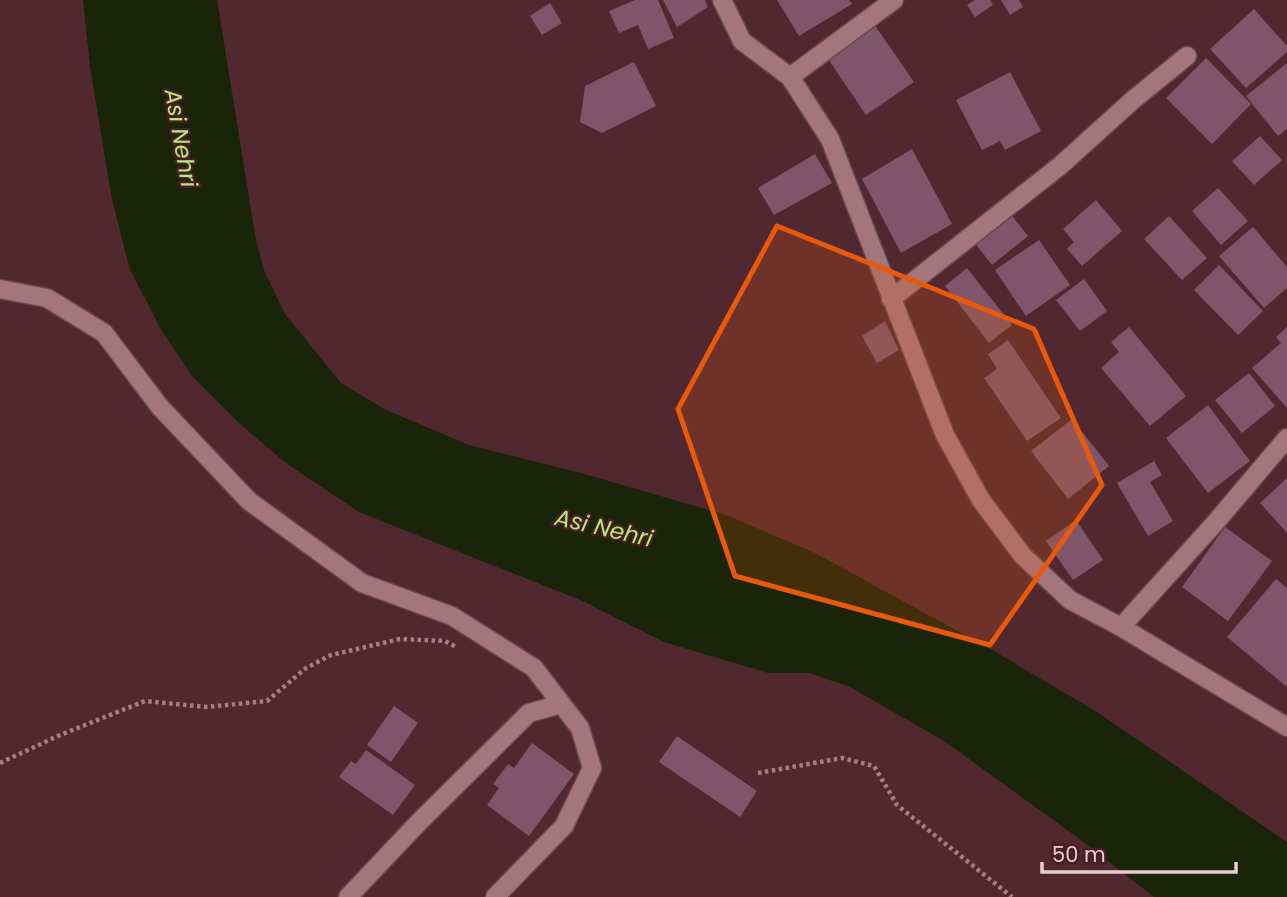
<svg xmlns="http://www.w3.org/2000/svg" width="1287" height="897" font-family="Poppins,sans-serif">
  <style>
    .water { fill: #192409 }
    .building { fill: #7f5569 }
    .lines { fill: none; stroke-linecap: round; stroke-linejoin: round }
    .minor-casing { stroke: #6b4850; stroke-width: 21 }
    .tertiary-casing { stroke: #6b4850; stroke-width: 21 }
    .path { stroke: #a28085; stroke-width: 4.5; stroke-dasharray: 3.5 3.5; stroke-linecap: butt }
    .minor { stroke: #a5757c; stroke-width: 18 }
    .tertiary { stroke: #a5757c; stroke-width: 18 }
    .marked { fill: #e8590c; fill-opacity: 0.2; stroke: #e8590c; stroke-width: 5; stroke-linejoin: round }
    .labels { text-anchor: middle; stroke-width: 5; stroke-linejoin: round; paint-order: stroke }
    .water-label { font-size: 23px; font-style: italic; fill: #b6e977; stroke: #461e26 }
  </style>
  <rect width="100%" height="100%" fill="#512830"/>
  <polygon class="water" points="83,0 217,0 256,240 265,273 285,314 341,383 386,410 469,445 581,473 726,515 815,553 992,650 1097,712 1287,842 1287,897 1154,897 1081,840 944,741 850,687 809,673 768,673 664,642 585,602 359,512 287,464 240,424 193,377 161,330 129,267 111,195 90,66"/>
  <g class="building">
    <polygon points="635,0 658,0 674,38 648,49 638,25 619,33 609,11"/>
    <polygon points="663,0 705,0 708,7 677,27"/>
    <polygon points="777,0 849,0 852,4 799,36"/>
    <polygon points="975,0 990,0 993,5 975,17 967,5"/>
    <polygon points="1001,0 1019,0 1023,7 1010,15"/>
    <polygon points="550,3 562,23 542,35 530,16"/>
    <polygon points="1254,9 1287,46 1287,52 1246,88 1210,49"/>
    <polygon points="872,21 914,82 866,115 824,53"/>
    <polygon points="1206,58 1251,104 1212,144 1166,98"/>
    <polygon points="634,62 656,106 602,133 580,122 585,86"/>
    <polygon points="1287,63 1287,129 1278,136 1246,96"/>
    <polygon points="1010,72 1041,131 1005,150 1000,141 982,150 956,100"/>
    <polygon points="1260,136 1282,160 1254,185 1232,161"/>
    <polygon points="912,149 952,224 901,253 862,179"/>
    <polygon points="815,154 832,183 774,215 758,188"/>
    <polygon points="1218,188 1248,221 1221,245 1192,211"/>
    <polygon points="1096,200 1122,231 1082,266 1067,249 1074,242 1063,229"/>
    <polygon points="1010,213 1028,236 992,265 974,242"/>
    <polygon points="1169,216 1207,258 1182,280 1144,239"/>
    <polygon points="1253,227 1287,267 1287,288 1264,308 1219,256"/>
    <polygon points="1039,240 1070,285 1026,316 995,270"/>
    <polygon points="1219,265 1263,311 1238,335 1194,290"/>
    <polygon points="967,268 1012,325 989,343 945,286"/>
    <polygon points="1084,279 1107,311 1080,331 1056,300"/>
    <polygon points="885,321 899,350 877,363 862,336"/>
    <polygon points="1129,327 1186,396 1150,426 1101,368 1119,352 1111,342"/>
    <polygon points="1287,327 1287,408 1252,368 1281,343 1276,337"/>
    <polygon points="1008,340 1061,418 1027,441 984,378 997,369 988,354"/>
    <polygon points="1249,373 1275,406 1242,433 1215,400"/>
    <polygon points="1208,405 1250,461 1208,493 1166,438"/>
    <polygon points="1072,419 1109,466 1068,499 1031,451"/>
    <polygon points="1154,461 1162,475 1150,482 1173,521 1148,536 1117,483"/>
    <polygon points="1287,478 1287,533 1260,503"/>
    <polygon points="1076,520 1103,560 1073,580 1046,541"/>
    <polygon points="1225,527 1272,561 1228,621 1182,587"/>
    <polygon points="1276,579 1287,588 1287,687 1227,637"/>
    <polygon points="394,706 418,723 391,762 367,745"/>
    <polygon points="677,736 757,791 740,817 659,762"/>
    <polygon points="532,743 574,774 529,836 487,805 499,788 493,784 508,764 514,768"/>
    <polygon points="366,750 415,785 393,815 339,777 351,761 356,764"/>
  </g>
  <g class="lines">
    <defs>
      <g id="minor">
        <polyline points="722,0 742,41 790,77 830,139 945,435 981,500 1023,556 1070,600 1121,627 1287,727"/>
        <polyline points="790,77 894,0"/>
        <polyline points="891,299 1061,165 1134,99 1187,56"/>
        <polyline points="1121,627 1215,523 1287,438"/>
        <polyline points="348,897 420,821 529,713 561,704"/>
        <polyline points="495,897 564,826 592,768 580,728 534,668"/>
      </g>
      <polyline id="tertiary" points="0,289 47,298 104,333 160,407 249,501 362,583 452,616 534,668"/>
    </defs>
    <use href="#minor" class="minor-casing"/>
    <use href="#tertiary" class="tertiary-casing"/>
    <g class="path">
      <polyline points="0,763 60,735 145,701 206,707 267,701 306,668 331,655 400,639 445,641 456,647"/>
      <polyline points="758,773 842,758 874,766 897,805 1012,897"/>
    </g>
    <use href="#minor" class="minor"/>
    <use href="#tertiary" class="tertiary"/>
  </g>
  <path class="marked" d="M 777,226 L 1034,329 L 1102,485 L 990,645 L 735,576 L 678,409 Z"/>
  <g class="labels">
    <g class="water-label">
      <text transform="translate(181 138) rotate(80)" y="8">Asi Nehri</text>
      <text transform="translate(604 528) rotate(13)" y="8">Asi Nehri</text>
    </g>
  </g>
  <path d="M1042 862v10h194v-10" fill="none" stroke="#e9ced1" stroke-width="3.5"/>
  <text x="1052" y="862" font-size="21" fill="#e9ced1" stroke="#461e26" stroke-width="5" paint-order="stroke">50 m</text>
</svg>
